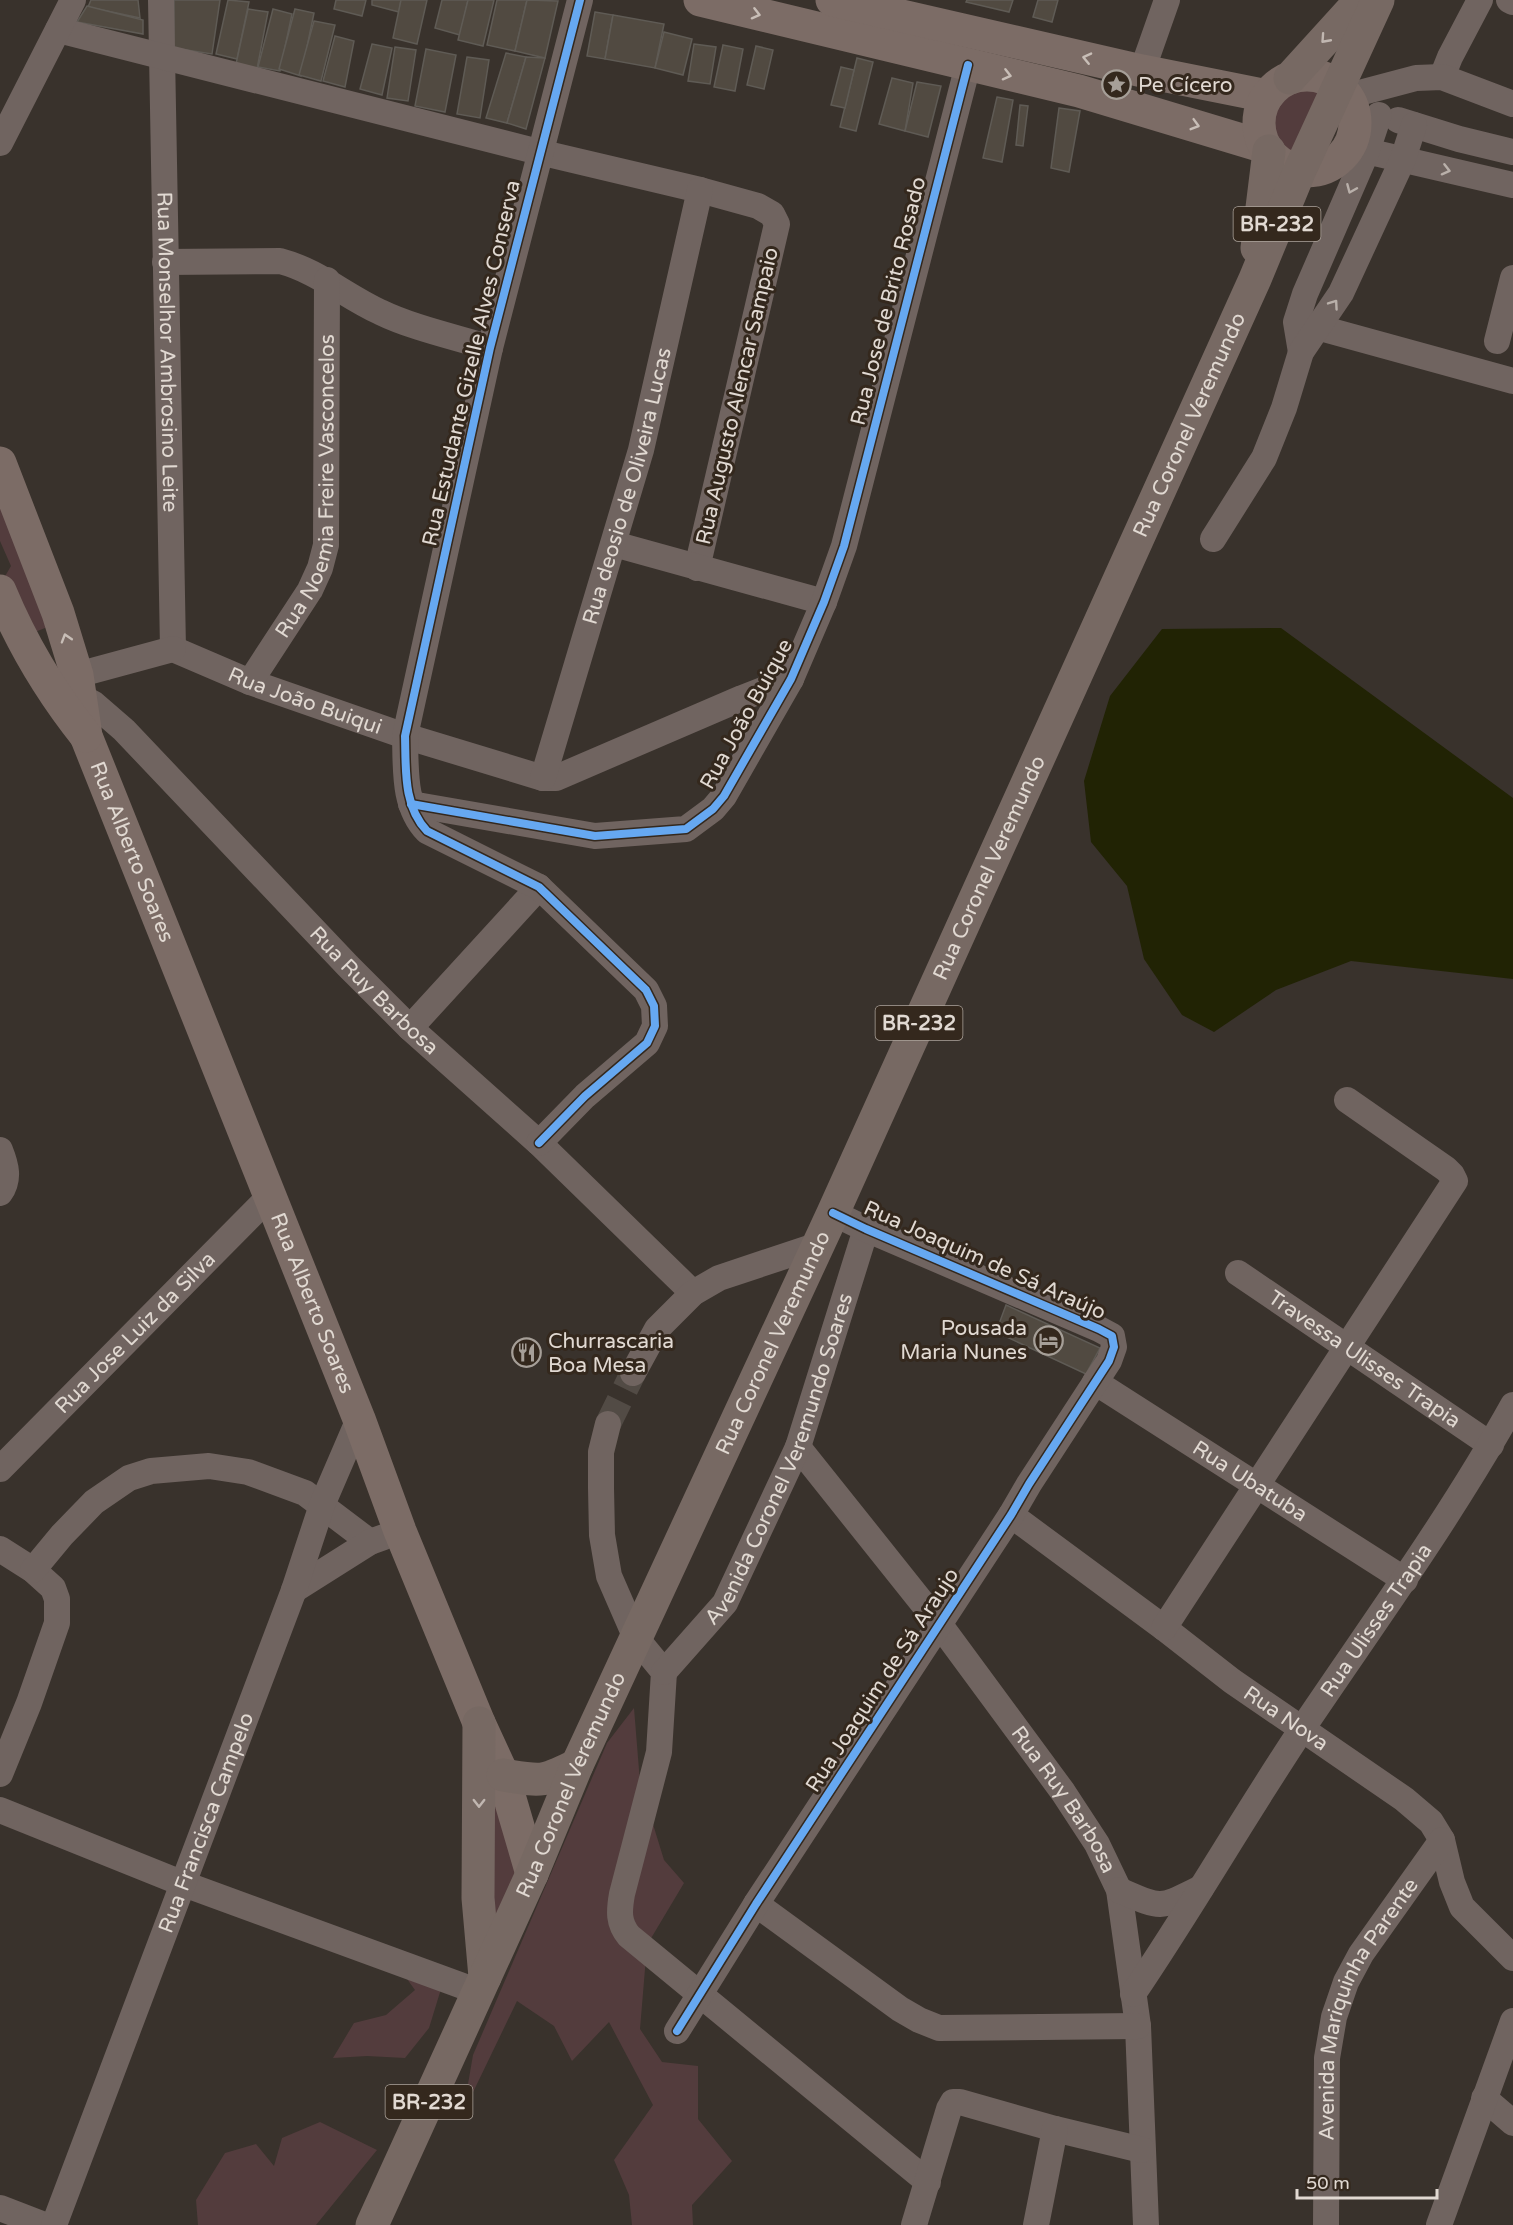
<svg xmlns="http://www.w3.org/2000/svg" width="1513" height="2225" font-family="'Varela Round',sans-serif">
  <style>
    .green { fill: #533c3d }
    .water { fill: #212304 }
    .building { fill: #514a41; stroke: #5f5b55; stroke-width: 1.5 }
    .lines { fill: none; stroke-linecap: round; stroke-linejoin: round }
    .minor-tunnel { stroke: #524b45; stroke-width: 26; stroke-dasharray: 26 13; stroke-linecap: butt }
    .minor { stroke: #706460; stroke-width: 26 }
    .major { stroke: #7c6c66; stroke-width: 33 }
    .highway { stroke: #776963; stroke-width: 33 }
    .cycleway-casing { stroke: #34281d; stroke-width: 11 }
    .cycleway { stroke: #66a8f1; stroke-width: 8 }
    .oneway { stroke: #c8beb7 }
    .oneway2 { stroke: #c1b7b1 }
    .oneway3 { stroke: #b9b0aa }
    .labels { text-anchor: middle; stroke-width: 6; stroke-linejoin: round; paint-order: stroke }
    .shield { fill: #34281d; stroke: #ada49c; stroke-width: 1.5 }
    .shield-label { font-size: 20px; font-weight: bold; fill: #e1d9d2 }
    .poi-label { font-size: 21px; fill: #e1d9d2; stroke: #34281d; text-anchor: start }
    .street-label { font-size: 21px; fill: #e1d9d2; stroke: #34281d }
  </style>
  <rect width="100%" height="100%" fill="#39322c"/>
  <g class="green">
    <path d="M 1309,83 L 1328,90 L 1298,154 C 1293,153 1288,152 1284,149 C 1270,135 1268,106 1282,92 C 1290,85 1300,85 1309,83 Z"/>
    <polygon points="0,483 49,619 45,628 35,632 4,578 11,566 0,541"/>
    <polygon points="634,1708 640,1782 664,1860 684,1883 647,1945 640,2029 662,2062 698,2066 698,2119 732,2161 692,2205 693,2225 632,2225 629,2195 614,2160 653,2105 609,2022 572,2061 554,2026 517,2001 463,2113 473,2055 607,1743"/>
    <polygon points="488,1744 522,1881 494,1944"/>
    <polygon points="407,1979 441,1989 429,2028 405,2058 367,2056 333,2058 354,2023 386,2015 415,1990"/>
    <polygon points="320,2122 377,2150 316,2225 198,2225 196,2200 225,2153 256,2144 274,2166 282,2138"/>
  </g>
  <polygon class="water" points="1281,628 1513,798 1513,979 1351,961 1276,990 1214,1032 1182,1015 1144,959 1127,886 1091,842 1084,781 1110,696 1162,629"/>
  <g class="building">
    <polygon points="91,0 138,0 140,18 88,7"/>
    <polygon points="174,0 220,0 212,54 174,48"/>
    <polygon points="228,0 249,2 237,59 216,54"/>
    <polygon points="336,0 366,0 362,16 334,9"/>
    <polygon points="372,0 401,0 399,12 372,5"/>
    <polygon points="401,0 427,0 417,44 393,38"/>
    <polygon points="442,0 468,0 460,35 435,28"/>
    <polygon points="468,0 494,0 483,46 458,40"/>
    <polygon points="497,0 527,0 515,51 487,45"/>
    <polygon points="527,0 558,1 545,58 515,51"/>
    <polygon points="967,0 1013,0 1009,12 966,2"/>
    <polygon points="1038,0 1058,0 1052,22 1033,17"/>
    <polygon points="87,6 143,20 143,34 77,22"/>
    <polygon points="248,9 268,12 257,69 236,64"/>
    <polygon points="273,9 292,14 280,71 258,67"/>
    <polygon points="295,9 314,13 301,76 279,69"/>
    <polygon points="595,12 613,15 605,59 587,56"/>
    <polygon points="613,15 664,24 655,68 605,59"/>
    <polygon points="314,21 335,25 321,81 299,75"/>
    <polygon points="664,32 692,39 683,75 655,68"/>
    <polygon points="335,36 354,41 345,87 323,81"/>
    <polygon points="372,44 392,48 382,95 360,89"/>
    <polygon points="694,44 716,47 710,84 688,81"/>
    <polygon points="723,45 743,49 735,91 714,87"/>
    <polygon points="756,46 773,50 764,89 747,85"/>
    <polygon points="395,47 416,50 408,101 387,98"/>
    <polygon points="426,49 456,55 445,112 415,106"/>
    <polygon points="506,53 526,57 507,123 486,118"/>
    <polygon points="467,57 489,60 480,118 457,114"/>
    <polygon points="526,57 545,58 526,129 507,123"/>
    <polygon points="857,58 873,62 856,131 840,127"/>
    <polygon points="841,67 854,70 845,108 831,105"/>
    <polygon points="892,78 913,83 905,131 879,124"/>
    <polygon points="917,82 941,86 928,137 905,131"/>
    <polygon points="997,97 1013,100 1002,162 983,158"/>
    <polygon points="1020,105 1028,106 1023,146 1016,145"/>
    <polygon points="1059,108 1080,111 1069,172 1051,168"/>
    <polygon points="1006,1305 1100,1348 1086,1374 996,1332"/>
  </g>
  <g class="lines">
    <polyline class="minor-tunnel" points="608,1424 633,1373"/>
    <g class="minor">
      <path id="s1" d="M 161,0 L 173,649"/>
      <polyline points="1509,0 1513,2"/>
      <polyline points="58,30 539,152 700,190 758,206 772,214 777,224 697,568"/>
      <polyline points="1142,71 1167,0"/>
      <polyline points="1442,77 1450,57 1480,0"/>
      <polyline points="1348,96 1416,78 1442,77 1513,104"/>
      <polyline points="1398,120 1459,139 1513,152"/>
      <polyline points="0,143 73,0"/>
      <polyline points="1349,147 1513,185"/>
      <path d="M 165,262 L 280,261 C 318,271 345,296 380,312 C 413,328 455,337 490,348"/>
      <polyline points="1302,323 1513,381"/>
      <polyline points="1497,341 1513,278"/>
      <polyline points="1301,352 1296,322 1305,294 1367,151 1379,115"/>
      <polyline points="1213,539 1264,458 1284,408 1301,352 1341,293 1403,159 1414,125"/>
      <polyline points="614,544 824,602"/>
      <path id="s2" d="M 173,649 L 250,682 L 405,736 L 543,778 L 556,778 L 742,698 L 791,679"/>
      <polyline points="61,682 77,675 173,649"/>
      <path id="s3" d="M 250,682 L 310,590 L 320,568 L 326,545 L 327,280"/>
      <path id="s4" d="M 68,700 L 81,697 L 94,704 L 124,730 L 348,966 L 410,1028 L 539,1143 L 693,1293"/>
      <path id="s5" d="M 543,778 L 641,450 L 700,190"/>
      <polyline points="411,804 595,836 686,829 713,809 724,796 791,679 824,602 844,546 968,65"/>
      <polyline points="410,1028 539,887"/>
      <path d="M 539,1143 L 585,1096 L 647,1043 L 655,1026 L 654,1006 L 646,990 L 539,887 L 427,831 C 403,806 406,769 405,736 L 490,348 L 580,0"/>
      <path d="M 0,1150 C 6,1165 10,1179 0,1193"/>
      <path id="s6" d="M 1238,1273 L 1491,1445"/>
      <polyline points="633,1373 657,1329 693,1293 719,1278 818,1245"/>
      <path id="s7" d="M 1095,1382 L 1405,1580"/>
      <path d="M 608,1424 L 601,1452 L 601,1488 L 602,1535 L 609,1576 L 636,1638 L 664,1672 L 659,1752 L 622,1894 C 619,1911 618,1923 629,1936 L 928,2182"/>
      <path id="s8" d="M 798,1447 L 940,1625 L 1063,1792 L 1097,1844 L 1119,1890 L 1138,2026 L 1146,2225"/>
      <path id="s9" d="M 0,1469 L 269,1197"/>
      <path id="s10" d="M 1011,1515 L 1164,1628 L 1232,1681 L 1404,1799 L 1431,1822 L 1442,1840 L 1452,1882 L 1462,1907 L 1513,1958"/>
      <polyline points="0,1549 33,1570 53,1588 57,1599 57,1623 29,1703 0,1774"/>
      <polyline points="33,1570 62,1535 94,1502 129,1478 151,1471 209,1466 248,1472 305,1493 370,1542"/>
      <polyline points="294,1590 370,1542 384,1537"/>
      <polyline points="1164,1628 1455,1181 1452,1175 1446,1169 1347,1100"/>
      <path id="s11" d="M 664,1672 L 725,1603 L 798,1447 L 866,1229"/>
      <polyline points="0,1810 184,1884 479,1992"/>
      <path d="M 1119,1890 C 1163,1909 1158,1909 1201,1888"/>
      <polyline points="756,1904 900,2009 919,2020 939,2028 1138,2026"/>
      <path id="s12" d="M 1133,1994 C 1192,1907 1244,1816 1302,1729 C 1374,1622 1450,1518 1513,1405"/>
      <polyline points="677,2031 756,1904 1011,1515 1029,1484 1109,1361 1114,1347 1112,1336 1099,1329 866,1229 833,1213"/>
      <polyline points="1484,2098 1513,2123"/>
      <polyline points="0,2208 44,2225"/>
      <path id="s13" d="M 54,2225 L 294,1590 L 322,1505 L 359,1419"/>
      <polyline points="914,2225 949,2109 953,2102 960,2102 1055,2129 1142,2150"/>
      <polyline points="1036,2225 1055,2129"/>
      <path id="s14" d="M 1326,2225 L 1327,2058 L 1334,2017 L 1346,1982 L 1361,1954 L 1442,1840"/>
      <polyline points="1439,2225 1513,2021"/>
    </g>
    <g class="major">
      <polyline points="700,0 1079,91 1265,147"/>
      <polyline points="832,0 1142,71 1267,96"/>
      <circle cx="1307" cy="123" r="48"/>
      <path id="s15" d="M 0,463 L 58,613 L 77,675 L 86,736 L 359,1419 L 400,1531 L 479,1723 L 503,1775 L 532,1874"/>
      <path d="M 0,591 C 22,644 50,691 86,736"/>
    </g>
    <g class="highway">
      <polyline points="1290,78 1361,0"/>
      <polyline points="1257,248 1269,151"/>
      <polyline points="479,1723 478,1898 485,1977"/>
      <path d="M 503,1775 C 541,1781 542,1783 577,1765"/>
      <path id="s16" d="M 372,2225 L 532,1874 L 577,1765 L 833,1213 L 1255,279 L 1300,170 L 1378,0"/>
    </g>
    <defs>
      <g id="cycleway">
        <polyline points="411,804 595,836 686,829 713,809 724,796 791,679 824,602 844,546 968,65"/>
        <path d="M 539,1143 L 585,1096 L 647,1043 L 655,1026 L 654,1006 L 646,990 L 539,887 L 427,831 C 403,806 406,769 405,736 L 490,348 L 580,0"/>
        <polyline points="677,2031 756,1904 1011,1515 1029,1484 1109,1361 1114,1347 1112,1336 1099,1329 866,1229 833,1213"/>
      </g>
    </defs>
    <use href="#cycleway" class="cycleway-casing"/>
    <use href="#cycleway" class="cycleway"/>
  </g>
  <defs><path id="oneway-chevron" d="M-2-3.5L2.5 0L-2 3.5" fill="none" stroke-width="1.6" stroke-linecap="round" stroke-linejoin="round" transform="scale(1.5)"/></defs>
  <g class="oneway">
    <use href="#oneway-chevron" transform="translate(756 14) rotate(14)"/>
    <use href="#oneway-chevron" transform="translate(1087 58) rotate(-167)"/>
    <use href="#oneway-chevron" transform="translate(1007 75) rotate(14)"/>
    <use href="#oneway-chevron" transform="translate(1195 125) rotate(16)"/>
    <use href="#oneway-chevron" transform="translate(66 638) rotate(-107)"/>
  </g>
  <g class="oneway2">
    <use href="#oneway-chevron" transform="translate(1325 39) rotate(132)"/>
    <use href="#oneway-chevron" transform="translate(479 1803) rotate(90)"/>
  </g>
  <g class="oneway3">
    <use href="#oneway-chevron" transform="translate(1446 170) rotate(14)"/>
    <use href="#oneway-chevron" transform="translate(1351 189) rotate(113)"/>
    <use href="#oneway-chevron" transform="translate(1334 304) rotate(-55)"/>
  </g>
  <defs>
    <symbol id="sight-ring" viewBox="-11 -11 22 22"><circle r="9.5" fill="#34281d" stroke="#a69f98" stroke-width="1.5"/><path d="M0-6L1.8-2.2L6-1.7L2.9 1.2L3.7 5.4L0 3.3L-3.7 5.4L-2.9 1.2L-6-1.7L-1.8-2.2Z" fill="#a69f98"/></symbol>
    <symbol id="hotel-ring" viewBox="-11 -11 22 22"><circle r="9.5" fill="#34281d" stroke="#a69f98" stroke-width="1.5"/><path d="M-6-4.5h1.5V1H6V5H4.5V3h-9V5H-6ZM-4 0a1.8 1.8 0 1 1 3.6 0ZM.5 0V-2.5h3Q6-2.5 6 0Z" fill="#a69f98"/></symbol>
    <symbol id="restaurant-ring" viewBox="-11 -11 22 22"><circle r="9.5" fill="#34281d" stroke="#a69f98" stroke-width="1.5"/><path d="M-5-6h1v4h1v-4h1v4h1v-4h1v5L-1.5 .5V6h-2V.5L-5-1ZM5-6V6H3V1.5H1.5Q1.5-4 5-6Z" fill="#a69f98"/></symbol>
  </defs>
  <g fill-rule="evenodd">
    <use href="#sight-ring" x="1100" y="68" width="33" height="33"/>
    <use href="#hotel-ring" x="1032" y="1324" width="33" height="33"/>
    <use href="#restaurant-ring" x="510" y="1336" width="33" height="33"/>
  </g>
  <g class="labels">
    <g class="shield">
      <rect x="1233.5" y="207" width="87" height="34" rx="4.5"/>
      <rect x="875.5" y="1006" width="87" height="34" rx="4.5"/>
      <rect x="385.5" y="2085" width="87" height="34" rx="4.5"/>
    </g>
    <g class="shield-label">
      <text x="1277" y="231">BR-232</text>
      <text x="919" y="1030">BR-232</text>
      <text x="429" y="2109">BR-232</text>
    </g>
    <g class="poi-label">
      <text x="1138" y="92">Pe Cícero</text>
      <text x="1027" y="1335" text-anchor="end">Pousada<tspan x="1027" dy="24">Maria Nunes</tspan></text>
      <text x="548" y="1348">Churrascaria<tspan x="548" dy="24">Boa Mesa</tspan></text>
    </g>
    <g class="street-label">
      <text transform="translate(888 301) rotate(-76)" y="7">Rua Jose de Brito Rosado</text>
      <text dy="7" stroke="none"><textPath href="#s1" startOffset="352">Rua Monselhor Ambrosino Leite</textPath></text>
      <text transform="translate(471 363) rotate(-77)" y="7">Rua Estudante Gizelle Alves Conserva</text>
      <text transform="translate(737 396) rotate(-77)" y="7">Rua Augusto Alencar Sampaio</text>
      <text dy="7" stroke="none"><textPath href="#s16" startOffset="1977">Rua Coronel Veremundo</textPath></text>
      <text dy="7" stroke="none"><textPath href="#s3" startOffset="212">Rua Noemia Freire Vasconcelos</textPath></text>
      <text dy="7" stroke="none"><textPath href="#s5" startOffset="304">Rua deosio de Oliveira Lucas</textPath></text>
      <text dy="7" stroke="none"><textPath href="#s2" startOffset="142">Rua João Buiqui</textPath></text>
      <text transform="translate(746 714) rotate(-61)" y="7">Rua João Buique</text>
      <text dy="7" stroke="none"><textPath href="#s15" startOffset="412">Rua Alberto Soares</textPath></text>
      <text dy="7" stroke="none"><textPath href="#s16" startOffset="1491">Rua Coronel Veremundo</textPath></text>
      <text dy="7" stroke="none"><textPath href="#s4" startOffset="429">Rua Ruy Barbosa</textPath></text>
      <text transform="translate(985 1260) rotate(24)" y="7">Rua Joaquim de Sá Araújo</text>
      <text dy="7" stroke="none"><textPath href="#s15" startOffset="898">Rua Alberto Soares</textPath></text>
      <text dy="7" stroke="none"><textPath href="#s9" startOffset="192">Rua Jose Luiz da Silva</textPath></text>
      <text dy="7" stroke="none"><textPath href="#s16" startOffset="969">Rua Coronel Veremundo</textPath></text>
      <text dy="7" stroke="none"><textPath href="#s6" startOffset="153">Travessa Ulisses Trapia</textPath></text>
      <text dy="7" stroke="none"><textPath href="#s11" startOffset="246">Avenida Coronel Veremundo Soares</textPath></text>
      <text dy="7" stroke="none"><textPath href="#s7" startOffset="184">Rua Ubatuba</textPath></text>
      <text dy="7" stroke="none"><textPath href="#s12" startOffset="446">Rua Ulisses Trapia</textPath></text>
      <text transform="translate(882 1680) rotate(-57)" y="7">Rua Joaquim de Sá Araujo</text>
      <text dy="7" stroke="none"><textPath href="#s10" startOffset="342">Rua Nova</textPath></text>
      <text dy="7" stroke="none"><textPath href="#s16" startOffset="483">Rua Coronel Veremundo</textPath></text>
      <text dy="7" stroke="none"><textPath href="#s8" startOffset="442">Rua Ruy Barbosa</textPath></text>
      <text dy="7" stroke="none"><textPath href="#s13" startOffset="430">Rua Francisca Campelo</textPath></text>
      <text dy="7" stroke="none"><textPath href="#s14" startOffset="226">Avenida Mariquinha Parente</textPath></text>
    </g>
  </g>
  <path d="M1297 2189v9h140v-9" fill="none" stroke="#e1d9d2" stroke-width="3"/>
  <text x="1306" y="2189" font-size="18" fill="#e1d9d2" stroke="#34281d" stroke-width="4.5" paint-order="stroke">50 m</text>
</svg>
